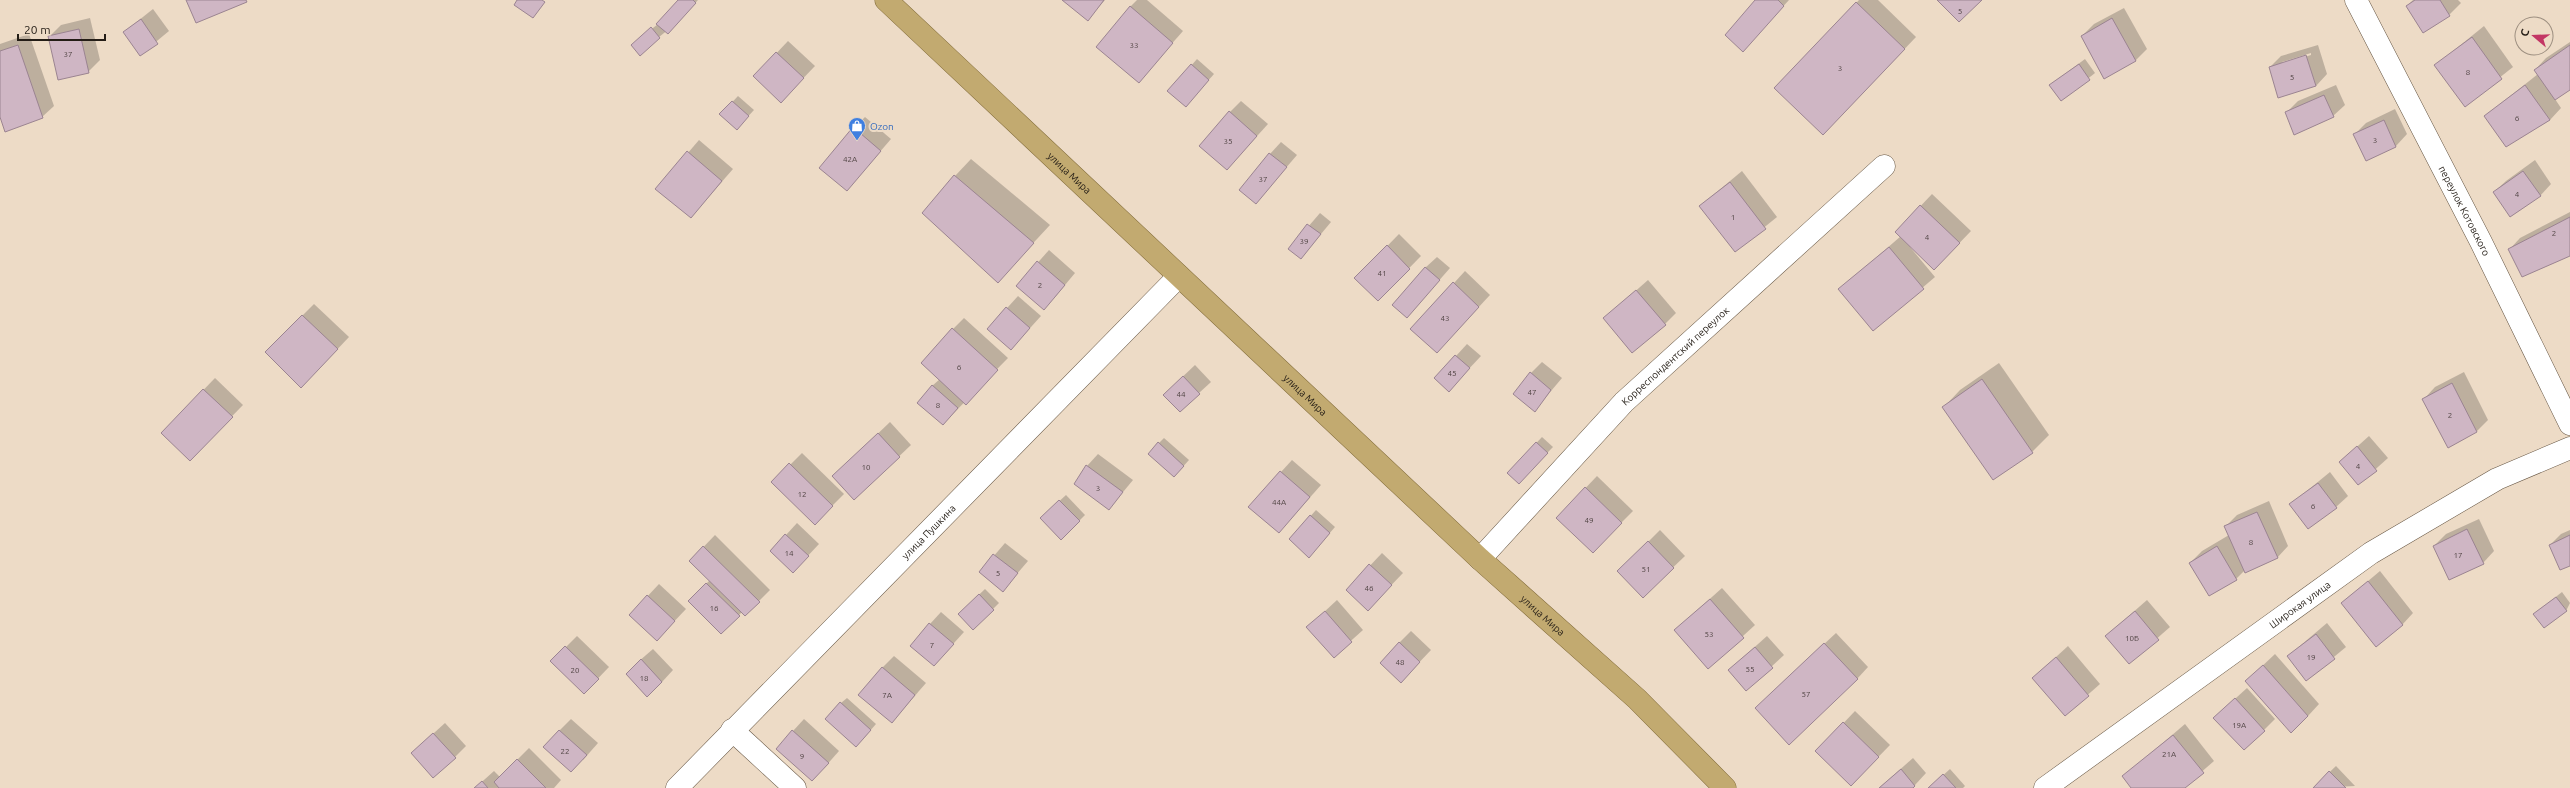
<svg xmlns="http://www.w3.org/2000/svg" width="2570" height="788" font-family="Ubuntu,sans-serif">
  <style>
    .shadow { fill: #0003; fill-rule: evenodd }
    .building { fill: #cfb6c4; stroke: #9b8491 }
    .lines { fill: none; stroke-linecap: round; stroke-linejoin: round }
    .minor-casing { stroke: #665644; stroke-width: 23 }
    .trunk-casing { stroke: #816b3a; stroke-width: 23 }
    .minor { stroke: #fff; stroke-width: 22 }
    .trunk { stroke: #c2aa70; stroke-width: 22 }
    .labels { text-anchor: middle; stroke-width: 4; stroke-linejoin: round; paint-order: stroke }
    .number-label { font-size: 8px; fill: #4f4342 }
    .shop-label { font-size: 10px; fill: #366cbe; stroke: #eddbc6; text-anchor: start }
    .street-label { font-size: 10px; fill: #241d16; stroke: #eddbc6 }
  </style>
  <rect width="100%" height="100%" fill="#eddbc6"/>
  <g class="shadow">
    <polygon points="680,0 698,0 679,21 659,37 638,40 658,24"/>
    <polygon points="1063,0 1105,0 1088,19"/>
    <polygon points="1137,0 1147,0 1183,31 1139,81 1130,7"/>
    <polygon points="1757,0 1789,0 1743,50"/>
    <polygon points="1859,0 1878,0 1916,37 1835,122 1776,88"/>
    <polygon points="2413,0 2458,0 2461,3 2449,15 2407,6"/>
    <polygon points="2124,8 2147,49 2135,61 2082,36 2094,24"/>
    <polygon points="153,9 169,31 140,55 124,32"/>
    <polygon points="90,18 100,60 88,72 49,37 61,25"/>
    <polygon points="2484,26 2513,67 2465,105 2436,65"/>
    <polygon points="29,34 54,106 42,117 0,114 0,44"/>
    <polygon points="788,41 815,66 792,90 755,76"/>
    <polygon points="2570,42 2570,89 2555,99 2561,108 2550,120 2506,146 2485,116 2538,74 2535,70 2546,58"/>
    <path d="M 2318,45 L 2327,74 L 2316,86 L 2270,67 L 2281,56 ZM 2311,53 L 2311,55 L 2282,64 L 2282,62 Z"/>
    <polygon points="1197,59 1214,74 1191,100 1169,91"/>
    <polygon points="2085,59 2095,73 2061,100 2050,85"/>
    <polygon points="2336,85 2345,105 2333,116 2286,113 2298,101"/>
    <polygon points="738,96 754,110 742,123 721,114"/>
    <polygon points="1241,101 1268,124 1227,169 1230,112"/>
    <polygon points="2395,109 2407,134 2396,146 2367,160 2355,134 2366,123"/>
    <polygon points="865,117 891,139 847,190 854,128"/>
    <polygon points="699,140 733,169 691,217 657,189"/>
    <polygon points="1281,142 1297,155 1256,203 1270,154"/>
    <polygon points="971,159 1050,225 998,281 955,176"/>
    <polygon points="2535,160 2551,184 2540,196 2494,192 2506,181"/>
    <polygon points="1742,171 1777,217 1735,251 1700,206"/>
    <polygon points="1932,194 1971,231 1946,257 1910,247 1935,277 1873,330 1840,289 1901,236 1896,232"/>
    <polygon points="2570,212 2570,255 2509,250 2520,238"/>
    <polygon points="1320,213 1331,222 1301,258 1289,249"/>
    <polygon points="1399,234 1421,256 1378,300 1356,278"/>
    <polygon points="1049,250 1075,273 1055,297 1017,286"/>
    <polygon points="1437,257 1450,268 1407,317 1425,268"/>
    <polygon points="1465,271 1490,295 1448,340 1412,329"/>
    <polygon points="1648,280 1676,313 1665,324 1605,318"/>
    <polygon points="1018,296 1041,316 1011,349 988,329"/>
    <polygon points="314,304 349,337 313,375 266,352"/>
    <polygon points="964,318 1008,358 943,424 932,386 940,379 953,329"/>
    <polygon points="1467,344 1481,356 1449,390 1456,356"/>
    <polygon points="1542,362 1562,378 1535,410 1531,373"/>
    <polygon points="1999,363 2049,435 2032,452 1944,407 1960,390"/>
    <polygon points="1195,365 1211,382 1199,393 1176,383"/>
    <polygon points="2464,372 2488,420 2477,431 2448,446 2424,399 2435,387"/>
    <polygon points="215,378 243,405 201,448 162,433"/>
    <polygon points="890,422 911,445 854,499 845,465"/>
    <polygon points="2369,436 2388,458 2359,484 2340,462"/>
    <polygon points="1542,437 1553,447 1519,482 1509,472"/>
    <polygon points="1164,438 1189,460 1180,470 1159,443"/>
    <polygon points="802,453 844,494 826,512 773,482"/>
    <polygon points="1098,454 1133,480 1109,509 1087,466"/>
    <polygon points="1292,460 1321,485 1290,520 1250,506"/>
    <polygon points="2330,472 2348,496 2336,507 2291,504"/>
    <polygon points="1597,476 1633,511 1604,540 1557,518"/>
    <polygon points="1066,495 1085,515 1061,539 1041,518"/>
    <polygon points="2269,501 2288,546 2277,558 2245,570 2236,579 2190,563 2202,551 2229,535 2226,526 2237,515"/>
    <polygon points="1316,510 1335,527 1314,551 1290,539"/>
    <polygon points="2479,519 2494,551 2483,563 2434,546 2446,534"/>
    <polygon points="797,523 819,544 804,560 786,535"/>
    <polygon points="1660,530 1685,556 1643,596 1619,571"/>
    <polygon points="2570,530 2570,565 2550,545 2561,534"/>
    <polygon points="715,535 770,590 745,615 742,612 721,633 689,601 710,580 690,561"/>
    <polygon points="1005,543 1028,561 1003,590 980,572"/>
    <polygon points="1382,553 1403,573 1379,598 1347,590"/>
    <polygon points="2380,571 2413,613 2402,625 2342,603"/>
    <polygon points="659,584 686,609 668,628 630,615"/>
    <polygon points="1722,588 1755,625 1708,668 1675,630"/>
    <polygon points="985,589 999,603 973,629 959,614"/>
    <polygon points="2562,592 2570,603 2566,611 2534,614"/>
    <polygon points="1337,600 1363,630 1334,656 1308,627"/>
    <polygon points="2147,600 2170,627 2129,663 2106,636"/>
    <polygon points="941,612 964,632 934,665 930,624"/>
    <polygon points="2327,623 2346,647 2306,680 2288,656"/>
    <polygon points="1411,631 1431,650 1412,670 1399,643"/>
    <polygon points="1836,633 1868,667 1857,679 1767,697"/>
    <polygon points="577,636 609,667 584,693 552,661"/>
    <polygon points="1767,636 1784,655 1746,690 1729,670"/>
    <polygon points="2068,646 2100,684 2065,715 2033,678"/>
    <polygon points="653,649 673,670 662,682 638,662"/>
    <polygon points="2275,654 2319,704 2308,716 2258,670"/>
    <polygon points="894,656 926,683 892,722 882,668"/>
    <polygon points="2247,688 2275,719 2264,730 2226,707"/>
    <polygon points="847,698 876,724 862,740 841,703"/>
    <polygon points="1855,711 1890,745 1851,785 1817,751"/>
    <polygon points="571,719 598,743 583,760 559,731"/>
    <polygon points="804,719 839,751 824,768 793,731"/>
    <polygon points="445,723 466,746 455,757 424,742"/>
    <polygon points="2185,724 2214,761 2183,788 2132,788 2123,777"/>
    <polygon points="529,748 561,780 554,788 475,788 494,771 500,777"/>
    <polygon points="1913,758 1926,773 1915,785 1911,788 1879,788"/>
    <polygon points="2336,766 2355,786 2315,788 2314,787"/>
    <polygon points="1950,769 1965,786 1963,788 1929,788"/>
  </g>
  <g class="building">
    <polygon points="186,0 246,0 247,2 196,23"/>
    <polygon points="517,0 542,0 545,2 533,18 514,5"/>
    <polygon points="678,0 693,0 696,3 668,34 656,24"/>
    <polygon points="1062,0 1104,0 1088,21"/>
    <polygon points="1755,0 1778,0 1784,6 1743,52 1725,35"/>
    <polygon points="1937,0 1982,0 1959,22"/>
    <polygon points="2415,0 2440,0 2450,16 2423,33 2406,6"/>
    <polygon points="1856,2 1905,49 1823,135 1774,88"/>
    <polygon points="1130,6 1173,43 1139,83 1096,47"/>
    <polygon points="2112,18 2136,61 2104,79 2081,36"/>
    <polygon points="141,19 158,44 140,56 123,32"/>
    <polygon points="651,27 660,38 640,56 631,45"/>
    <polygon points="79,29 89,73 58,80 48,36"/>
    <polygon points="2472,37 2502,79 2465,107 2434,65"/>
    <polygon points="18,45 43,118 5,132 0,117 0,51"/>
    <polygon points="2570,45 2570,90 2555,100 2534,70"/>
    <polygon points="776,52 804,78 781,103 753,76"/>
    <polygon points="2306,55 2316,86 2278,98 2269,67"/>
    <polygon points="1191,64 1209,80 1186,107 1167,91"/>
    <polygon points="2079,64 2090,80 2061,101 2049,85"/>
    <polygon points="2525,85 2550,120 2506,147 2484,116"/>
    <polygon points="2324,95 2334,117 2294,135 2285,112"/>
    <polygon points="732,101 749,116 737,130 719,114"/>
    <polygon points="1229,111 1257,136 1227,170 1199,146"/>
    <polygon points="2384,120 2396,147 2366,161 2353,134"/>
    <polygon points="853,127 881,151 847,191 819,168"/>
    <polygon points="687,151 722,181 691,218 655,189"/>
    <polygon points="1269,153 1287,167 1256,204 1239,190"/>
    <polygon points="2523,171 2541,196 2510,217 2493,192"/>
    <polygon points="954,175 1034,243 998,283 922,213"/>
    <polygon points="1730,182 1766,229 1735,252 1699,206"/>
    <polygon points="1920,205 1960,243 1934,270 1895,232"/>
    <polygon points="2570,217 2570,256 2522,277 2508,249"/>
    <polygon points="1307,224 1321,234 1301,259 1288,249"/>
    <polygon points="1387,245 1410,269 1378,301 1354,278"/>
    <polygon points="1889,247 1924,289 1873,331 1838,289"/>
    <polygon points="1037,261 1065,285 1044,310 1016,286"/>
    <polygon points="1425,267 1440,280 1407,318 1392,305"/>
    <polygon points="1453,282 1479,307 1437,353 1410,329"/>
    <polygon points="1636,290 1666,325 1632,353 1603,318"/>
    <polygon points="1006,307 1030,328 1011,350 987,329"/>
    <polygon points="302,315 338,349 301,388 265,352"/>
    <polygon points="952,328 998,370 966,405 921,363"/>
    <polygon points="1455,355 1470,368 1449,392 1434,378"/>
    <polygon points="1530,372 1551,390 1535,412 1513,394"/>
    <polygon points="1183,376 1200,394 1180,412 1163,395"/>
    <polygon points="1982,379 2033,453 1993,480 1942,407"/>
    <polygon points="2452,383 2477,432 2448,448 2422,399"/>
    <polygon points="932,385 958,408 943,425 917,403"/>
    <polygon points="203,389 233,417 190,461 161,433"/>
    <polygon points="878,433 900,457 854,500 832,476"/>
    <polygon points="1158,442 1184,466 1174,477 1148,454"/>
    <polygon points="1536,442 1548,453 1519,484 1507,473"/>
    <polygon points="2357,446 2377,471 2358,485 2339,462"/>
    <polygon points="789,463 833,506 815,525 771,482"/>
    <polygon points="1086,465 1123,492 1109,510 1074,484"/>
    <polygon points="1280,471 1310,497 1279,533 1248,507"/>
    <polygon points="2318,483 2337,508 2308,529 2289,504"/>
    <polygon points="1585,487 1622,523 1593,553 1556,518"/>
    <polygon points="1059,500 1080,521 1061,540 1040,518"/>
    <polygon points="2257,512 2278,558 2245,573 2224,526"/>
    <polygon points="1310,515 1330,533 1309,558 1289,539"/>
    <polygon points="2467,529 2484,564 2449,580 2433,546"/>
    <polygon points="785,534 809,556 793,573 770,551"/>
    <polygon points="2570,535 2570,566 2560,570 2549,545"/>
    <polygon points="1648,541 1674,568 1643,598 1617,571"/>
    <polygon points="703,546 760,602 745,616 689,561"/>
    <polygon points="2217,546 2237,580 2209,596 2189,563"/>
    <polygon points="993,554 1018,573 1003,592 979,572"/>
    <polygon points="1369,564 1392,585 1368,611 1346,590"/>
    <polygon points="2368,581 2403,625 2376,647 2341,603"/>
    <polygon points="706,583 740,616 721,634 688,601"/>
    <polygon points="979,594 994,610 973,630 958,614"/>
    <polygon points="647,595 675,621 657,641 629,615"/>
    <polygon points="2556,597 2567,611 2544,628 2533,614"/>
    <polygon points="1710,599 1744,638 1708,669 1674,630"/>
    <polygon points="1325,611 1352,642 1334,658 1306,627"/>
    <polygon points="2135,611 2159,640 2129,664 2105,636"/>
    <polygon points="929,623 954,644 934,666 910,646"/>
    <polygon points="2316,634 2335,659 2306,681 2287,656"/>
    <polygon points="1399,642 1420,662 1401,683 1380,663"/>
    <polygon points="1824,643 1858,679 1789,745 1755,708"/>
    <polygon points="565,646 599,679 584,694 550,661"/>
    <polygon points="1755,647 1773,668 1746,691 1728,670"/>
    <polygon points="2056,657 2089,696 2065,716 2032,678"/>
    <polygon points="641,659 662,682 647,697 626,674"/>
    <polygon points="2263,665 2308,716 2291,733 2245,681"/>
    <polygon points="882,667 915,695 892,723 858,695"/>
    <polygon points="2235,698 2265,731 2244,750 2213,718"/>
    <polygon points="840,702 871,730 856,747 825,719"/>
    <polygon points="1843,722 1879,757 1851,786 1815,751"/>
    <polygon points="559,730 587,755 571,772 543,747"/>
    <polygon points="792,730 829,763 812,781 776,749"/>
    <polygon points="433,733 456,758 433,778 411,753"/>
    <polygon points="2173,735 2204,773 2185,788 2131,788 2122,776"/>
    <polygon points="517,759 546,788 499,788 494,782"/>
    <polygon points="1901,769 1915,786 1913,788 1879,788"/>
    <polygon points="2329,771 2346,788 2313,788"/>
    <polygon points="1943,774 1956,788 1928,788"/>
    <polygon points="482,781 488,788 474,788"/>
  </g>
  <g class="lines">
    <defs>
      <g id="minor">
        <path id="s1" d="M 2356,0 L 2481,242 L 2570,424"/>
        <path id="s2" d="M 1480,559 L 1624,402 L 1884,166"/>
        <polyline points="732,730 795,788"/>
        <path id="s3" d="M 677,788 L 1179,276"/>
        <path id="s4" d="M 2045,788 L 2371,553 L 2497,479 L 2570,448"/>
      </g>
      <g id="trunk">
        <path id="s5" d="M 886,0 L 1480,559 L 1637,699 L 1725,788"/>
      </g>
    </defs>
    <use href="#minor" class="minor-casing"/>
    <use href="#trunk" class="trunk-casing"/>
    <use href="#minor" class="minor"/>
    <use href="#trunk" class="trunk"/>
  </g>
  <defs>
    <symbol id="shop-pin" viewBox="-11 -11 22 30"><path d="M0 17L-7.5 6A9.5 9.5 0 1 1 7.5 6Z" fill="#3f7fe0" stroke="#eddbc6"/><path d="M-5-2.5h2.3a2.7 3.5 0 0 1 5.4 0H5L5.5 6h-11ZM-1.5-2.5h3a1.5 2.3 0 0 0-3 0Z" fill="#fff"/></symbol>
  </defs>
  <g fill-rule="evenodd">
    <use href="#shop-pin" x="847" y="116" width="20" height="27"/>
  </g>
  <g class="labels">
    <g class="number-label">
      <text x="1960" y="14">5</text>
      <text x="1134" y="48">33</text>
      <text x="68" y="57">37</text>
      <text x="1840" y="71">3</text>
      <text x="2468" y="75">8</text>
      <text x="2292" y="80">5</text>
      <text x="2517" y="121">6</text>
      <text x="2375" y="143">3</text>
      <text x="1228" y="144">35</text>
      <text x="850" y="162">42А</text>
      <text x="1263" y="182">37</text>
      <text x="2517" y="197">4</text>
      <text x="1733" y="220">1</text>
      <text x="2554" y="236">2</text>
      <text x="1927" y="240">4</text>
      <text x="1304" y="244">39</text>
      <text x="1382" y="276">41</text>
      <text x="1040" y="288">2</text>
      <text x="1445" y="321">43</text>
      <text x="959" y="370">6</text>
      <text x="1452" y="376">45</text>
      <text x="1532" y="395">47</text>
      <text x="1181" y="397">44</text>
      <text x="938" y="408">8</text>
      <text x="2450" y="418">2</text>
      <text x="2358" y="469">4</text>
      <text x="866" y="470">10</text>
      <text x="1098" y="491">3</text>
      <text x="802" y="497">12</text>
      <text x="1279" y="505">44А</text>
      <text x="2313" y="509">6</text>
      <text x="1589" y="523">49</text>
      <text x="2251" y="545">8</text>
      <text x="789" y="556">14</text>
      <text x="2458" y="558">17</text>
      <text x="1646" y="572">51</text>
      <text x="998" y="576">5</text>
      <text x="1369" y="591">46</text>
      <text x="714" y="611">16</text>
      <text x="1709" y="637">53</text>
      <text x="2132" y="641">10Б</text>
      <text x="932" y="648">7</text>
      <text x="2311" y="660">19</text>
      <text x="1400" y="665">48</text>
      <text x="1750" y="672">55</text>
      <text x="575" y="673">20</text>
      <text x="644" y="681">18</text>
      <text x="1806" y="697">57</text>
      <text x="887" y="698">7А</text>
      <text x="2239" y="728">19А</text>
      <text x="565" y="754">22</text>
      <text x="2169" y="757">21А</text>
      <text x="802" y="759">9</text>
    </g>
    <g class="shop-label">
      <text x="870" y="130">Ozon</text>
    </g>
    <g class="street-label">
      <text dy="4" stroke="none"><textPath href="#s5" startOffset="252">улица Мира</textPath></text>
      <text dy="4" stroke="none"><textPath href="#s1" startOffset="237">переулок Котовского</textPath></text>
      <text dy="4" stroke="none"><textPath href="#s2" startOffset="282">Корреспондентский переулок</textPath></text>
      <text dy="4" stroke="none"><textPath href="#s5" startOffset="576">улица Мира</textPath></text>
      <text dy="4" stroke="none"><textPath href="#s3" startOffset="359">улица Пушкина</textPath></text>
      <text dy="4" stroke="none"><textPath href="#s4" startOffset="314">Широкая улица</textPath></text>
      <text dy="4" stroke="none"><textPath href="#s5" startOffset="900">улица Мира</textPath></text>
    </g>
  </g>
  <g transform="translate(2534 36) rotate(289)"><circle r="19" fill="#eddbc6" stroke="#9d8f80"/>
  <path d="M0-3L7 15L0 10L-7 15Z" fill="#c33664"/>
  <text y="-6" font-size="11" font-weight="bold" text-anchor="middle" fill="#241d16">С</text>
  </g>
  <path d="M18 34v6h87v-6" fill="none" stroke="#241d16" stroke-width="2"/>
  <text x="24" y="34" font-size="12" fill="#241d16" stroke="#eddbc6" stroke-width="3" paint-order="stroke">20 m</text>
</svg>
